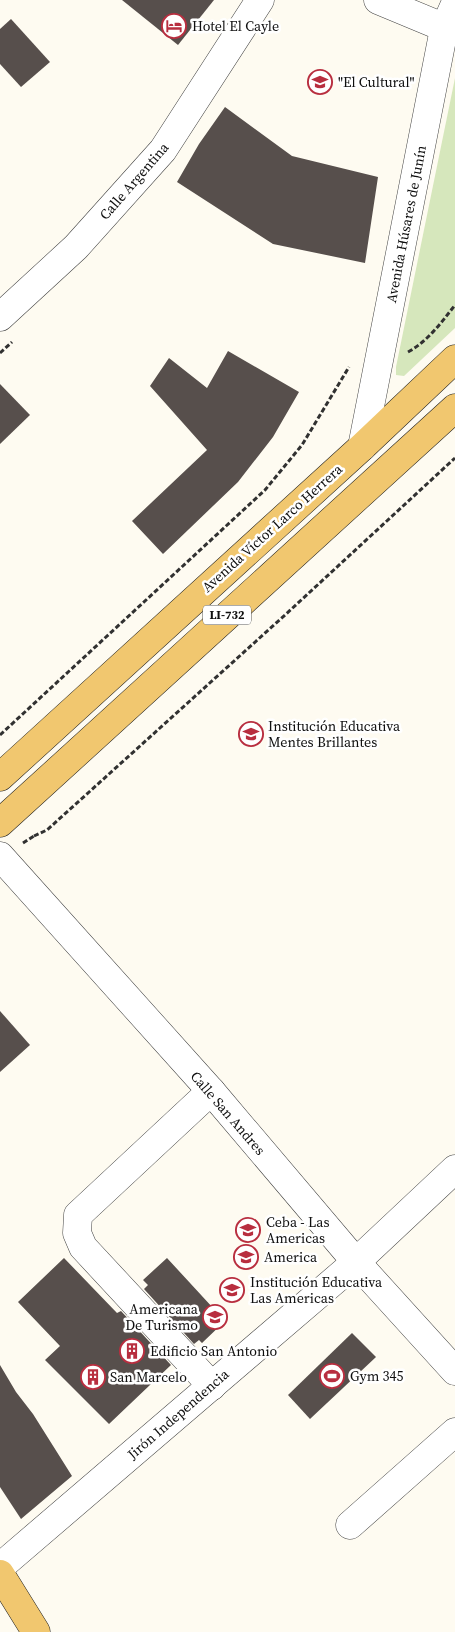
<svg xmlns="http://www.w3.org/2000/svg" width="455" height="1632" font-family="'Source Serif 4',serif">
  <style>
    .green { fill: #d6e7bc }
    .building { fill: #574f4c }
    .lines { fill: none; stroke-linecap: round; stroke-linejoin: round }
    .minor-casing { stroke: #424242; stroke-width: 29 }
    .major-casing { stroke: #202020; stroke-width: 29 }
    .path { stroke: #313131; stroke-width: 3; stroke-dasharray: 5 2.5; stroke-linecap: butt }
    .minor { stroke: #fff; stroke-width: 28 }
    .major { stroke: #f1c76f; stroke-width: 28 }
    .labels { text-anchor: middle; stroke-width: 5; stroke-linejoin: round; paint-order: stroke }
    .shield { fill: #fff; stroke: #575757; stroke-width: 1 }
    .shield-label { font-size: 12px; font-weight: bold; fill: #0f0f0f }
    .poi-label { font-size: 14px; fill: #0f0f0f; stroke: #fff; text-anchor: start }
    .street-label { font-size: 14px; fill: #0f0f0f; stroke: #fff }
  </style>
  <rect width="100%" height="100%" fill="#fefbf1"/>
  <polygon class="green" points="455,78 455,328 404,376 396,375 396,367"/>
  <g class="building">
    <polygon points="122,0 214,0 178,45"/>
    <polygon points="11,19 50,62 21,87 0,64 0,29"/>
    <polygon points="225,107 292,156 378,177 365,263 273,244 177,182 199,144"/>
    <polygon points="228,351 299,392 273,437 238,482 163,554 132,521 207,450 150,386 169,358 207,388"/>
    <polygon points="0,384 30,415 0,444"/>
    <polygon points="0,1011 30,1045 0,1072"/>
    <polygon points="64,1258 117,1313 121,1311 171,1365 109,1424 45,1360 60,1346 18,1302"/>
    <polygon points="167,1258 225,1321 202,1343 199,1340 194,1344 144,1289 148,1285 143,1280"/>
    <polygon points="352,1333 376,1357 310,1419 288,1395"/>
    <polygon points="0,1365 16,1392 33,1414 72,1476 21,1519 0,1487"/>
  </g>
  <g class="lines">
    <defs>
      <g id="minor">
        <polyline points="378,0 455,32"/>
        <polyline points="0,317 76,247 163,150 260,0"/>
        <polyline points="362,447 444,29 455,4"/>
        <polyline points="0,856 211,1091 356,1262 455,1371"/>
        <polyline points="211,1091 78,1215 77,1233 83,1247 212,1386"/>
        <polyline points="350,1525 455,1432"/>
        <polyline points="0,1567 356,1262 455,1169"/>
      </g>
      <g id="major">
        <polyline points="0,777 362,447 455,359"/>
        <polyline points="0,823 455,408"/>
        <polyline points="0,1574 36,1632"/>
      </g>
    </defs>
    <use href="#minor" class="minor-casing"/>
    <use href="#major" class="major-casing"/>
    <g class="path">
      <path d="M 408,352 C 428,341 441,323 455,305"/>
      <polyline points="0,353 12,342"/>
      <polyline points="0,735 265,490 302,445 349,367"/>
      <polyline points="34,836 47,830 285,615 455,458"/>
      <polyline points="23,843 34,836 33,835"/>
    </g>
    <use href="#minor" class="minor"/>
    <use href="#major" class="major"/>
  </g>
  <defs>
    <symbol id="hotel-ring" viewBox="-11 -11 22 22"><circle r="9.5" fill="#fff" stroke="#b82e3f" stroke-width="1.5"/><path d="M-6-4.5h1.5V1H6V5H4.5V3h-9V5H-6ZM-4 0a1.8 1.8 0 1 1 3.6 0ZM.5 0V-2.5h3Q6-2.5 6 0Z" fill="#b82e3f"/></symbol>
    <symbol id="university-ring" viewBox="-11 -11 22 22"><circle r="9.5" fill="#fff" stroke="#b82e3f" stroke-width="1.5"/><path d="M0-5L7-2L0 1L-7-2ZM-4 1L0 2.5L4 1V4Q0 6-4 4Z" fill="#b82e3f"/></symbol>
    <symbol id="school-ring" viewBox="-11 -11 22 22"><circle r="9.5" fill="#fff" stroke="#b82e3f" stroke-width="1.5"/><path d="M0-5L7-2L0 1L-7-2ZM-4 1L0 2.5L4 1V4Q0 6-4 4Z" fill="#b82e3f"/></symbol>
    <symbol id="building-ring" viewBox="-11 -11 22 22"><circle r="9.5" fill="#fff" stroke="#b82e3f" stroke-width="1.5"/><path d="M-4-6H4V6H1V3H-1V6H-4ZM-2.5-4.3h1.7v1.8h-1.7ZM.8-4.3h1.7v1.8H.8ZM-2.5-1h1.7V.8h-1.7ZM.8-1h1.7V.8H.8Z" fill="#b82e3f"/></symbol>
    <symbol id="stadium-ring" viewBox="-11 -11 22 22"><circle r="9.5" fill="#fff" stroke="#b82e3f" stroke-width="1.5"/><path d="M0-5a6.5 5 0 1 0 0 10a6.5 5 0 1 0 0-10ZM-3.5-1.8h7v3.6h-7Z" fill="#b82e3f"/></symbol>
  </defs>
  <g fill-rule="evenodd">
    <use href="#hotel-ring" x="160" y="12" width="28" height="28"/>
    <use href="#university-ring" x="306" y="68" width="28" height="28"/>
    <use href="#school-ring" x="237" y="720" width="28" height="28"/>
    <use href="#school-ring" x="234" y="1216" width="28" height="28"/>
    <use href="#school-ring" x="232" y="1243" width="28" height="28"/>
    <use href="#school-ring" x="218" y="1276" width="28" height="28"/>
    <use href="#school-ring" x="201" y="1303" width="28" height="28"/>
    <use href="#building-ring" x="118" y="1337" width="28" height="28"/>
    <use href="#stadium-ring" x="318" y="1362" width="28" height="28"/>
    <use href="#building-ring" x="79" y="1363" width="28" height="28"/>
  </g>
  <g class="labels">
    <rect class="shield" x="203" y="605.5" width="48" height="19" rx="4"/>
    <g class="shield-label">
      <text x="227" y="619">LI-732</text>
    </g>
    <g class="poi-label">
      <text x="192" y="31">Hotel El Cayle</text>
      <text x="338" y="87">"El Cultural"</text>
      <text x="268" y="731">Institución Educativa<tspan x="268" dy="16">Mentes Brillantes</tspan></text>
      <text x="266" y="1227">Ceba - Las<tspan x="266" dy="16">Americas</tspan></text>
      <text x="264" y="1262">America</text>
      <text x="250" y="1287">Institución Educativa<tspan x="250" dy="16">Las Americas</tspan></text>
      <text x="198" y="1314" text-anchor="end">Americana<tspan x="198" dy="16">De Turismo</tspan></text>
      <text x="150" y="1356">Edificio San Antonio</text>
      <text x="350" y="1381">Gym 345</text>
      <text x="110" y="1382">San Marcelo</text>
    </g>
    <g class="street-label">
      <text transform="translate(134 181) rotate(-49)" y="5">Calle Argentina</text>
      <text transform="translate(406 224) rotate(-79)" y="5">Avenida Húsares de Junín</text>
      <text transform="translate(272 528) rotate(-42)" y="5">Avenida Víctor Larco Herrera</text>
      <text transform="translate(228 1113) rotate(49)" y="5">Calle San Andres</text>
      <text transform="translate(178 1414) rotate(-41)" y="5">Jirón Independencia</text>
    </g>
  </g>
</svg>
